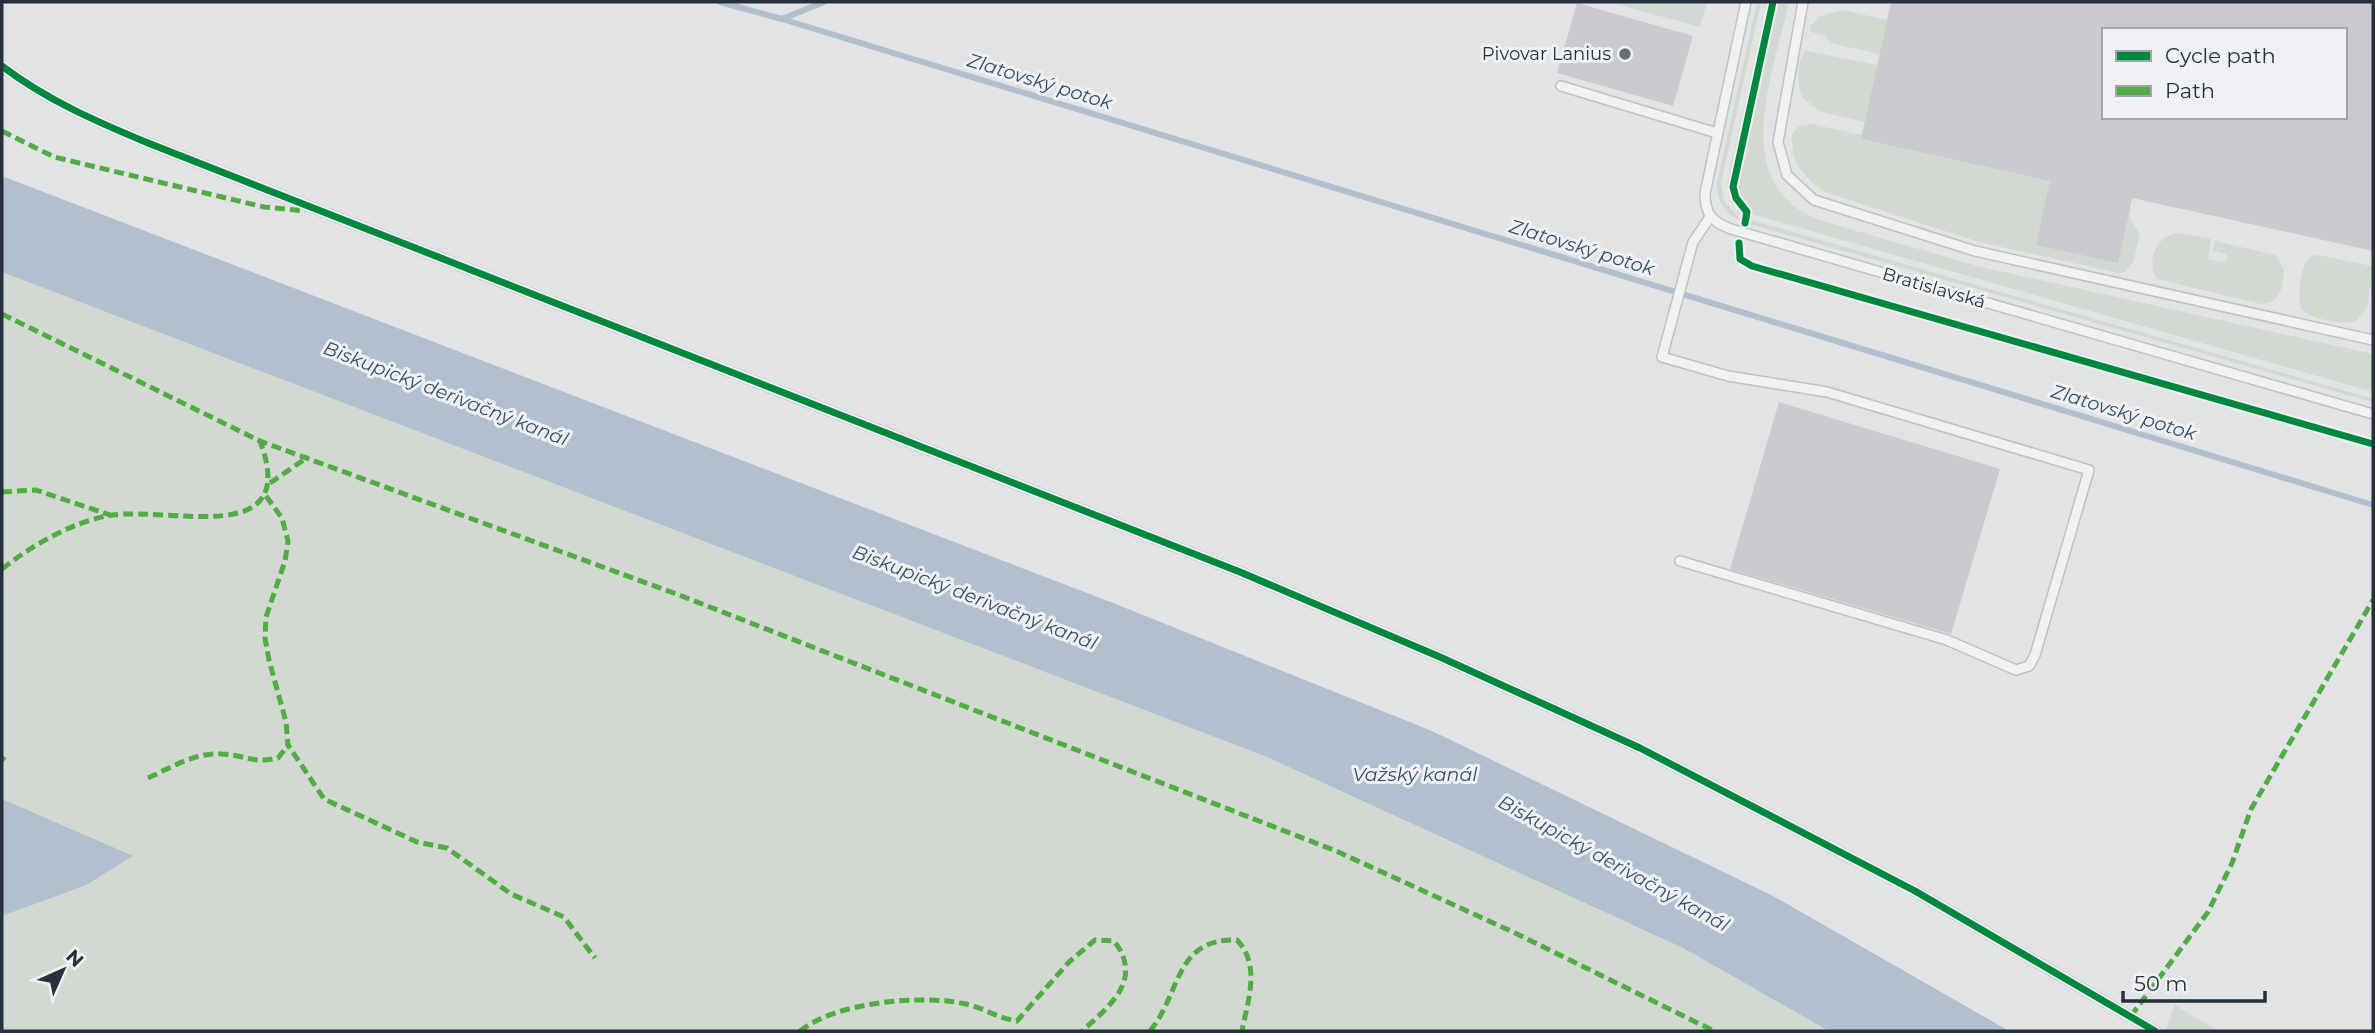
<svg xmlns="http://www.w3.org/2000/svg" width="2375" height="1033" font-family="Montserrat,sans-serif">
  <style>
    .green { fill: #d2d9d1 }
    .water { fill: #b1bfcf }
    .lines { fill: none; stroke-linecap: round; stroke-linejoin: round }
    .stream { stroke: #b1bfcf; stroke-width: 6 }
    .building { fill: #c9cbce; fill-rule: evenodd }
    .lane-casing { stroke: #bfc1c3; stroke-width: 12 }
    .lane { stroke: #f0f1f3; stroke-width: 9 }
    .quiet { stroke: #53ab46; stroke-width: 5; stroke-dasharray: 10 5; stroke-linecap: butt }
    .cycleway-casing { stroke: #eff1f5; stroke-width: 11 }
    .cycleway { stroke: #00873e; stroke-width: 7 }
    .poi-dot { fill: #696f78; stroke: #eff1f5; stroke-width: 2.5 }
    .labels { text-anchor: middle; stroke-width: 6; stroke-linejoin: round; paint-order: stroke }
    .poi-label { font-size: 18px; fill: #29303d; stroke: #eff1f5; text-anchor: end }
    .street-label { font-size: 18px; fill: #29303d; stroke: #eff1f5 }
    .water-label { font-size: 19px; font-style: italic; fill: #364e6e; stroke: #eff1f5 }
  </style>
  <rect width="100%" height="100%" fill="#e1e3e5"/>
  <g class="green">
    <polygon points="1608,2 1707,2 1700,27"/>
    <path d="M 1757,2 L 1761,2 L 1721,183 L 1724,201 L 1742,221 C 1725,215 1717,201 1717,183 Z"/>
    <polygon points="1767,2 1729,184 1730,196 1744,212 1731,202 1727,184"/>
    <path d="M 1778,2 L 1789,2 C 1774,74 1725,186 1822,221 L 1981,267 L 2373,354 L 2373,392 L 1752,214 C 1750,201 1738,198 1738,184 Z"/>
    <polygon points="1843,10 1887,20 1880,54 1830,43 1825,36 1811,32 1810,27 1820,16"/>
    <path d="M 1806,51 L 1877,65 L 1865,122 L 1821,112 L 1802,97 C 1797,83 1796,62 1806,51 Z"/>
    <polygon points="1811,124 1862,135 1862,139 2132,199 2129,216 2140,235 2133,262 2125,272 2118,273 1979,242 1825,192 1812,183 1797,165 1793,154 1792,134 1799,126"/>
    <polygon points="1751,220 2373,399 2373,402 1749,224"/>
    <path d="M 2177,233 L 2211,239 L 2208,259 L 2226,262 L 2227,254 L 2213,251 L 2215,241 L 2276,255 L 2284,271 C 2282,288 2281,303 2261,304 L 2157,279 C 2145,263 2157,235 2177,233 Z"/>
    <path d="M 2318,255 L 2372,266 L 2373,262 L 2367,308 L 2356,321 C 2341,325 2313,320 2301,309 C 2297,295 2300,266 2311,256 Z"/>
    <polygon points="2,272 1267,757 1683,948 1829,1031 2,1031"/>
    <polygon points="2175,1005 2218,1031 2165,1031"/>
  </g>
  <g class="water">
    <polygon points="2,176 1113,603 1432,731 1773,896 2009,1031 1829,1031 1683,948 1267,757 2,272"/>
    <polygon points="2,799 133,856 86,885 2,916"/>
  </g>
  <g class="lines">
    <g class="stream">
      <polyline points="720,2 782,19 824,2"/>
      <polyline points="782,19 2373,505"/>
    </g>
  </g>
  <g class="building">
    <path d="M 1891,2 L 2373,2 L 2373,251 L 2132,198 L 2118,263 L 2036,245 L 2050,181 L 1861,139 ZM 2104,30 L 2345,30 L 2345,117 L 2104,117 Z"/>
    <polygon points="1577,3 1693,36 1673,106 1557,73"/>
    <polygon points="1779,402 2000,469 1951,634 1730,569"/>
  </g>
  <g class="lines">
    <defs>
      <g id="lane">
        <path d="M 1746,2 L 1705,193 C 1705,214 1712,222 1731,229 L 2373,414"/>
        <polyline points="1803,2 1778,142 1787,175 1814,200 1975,251 2373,340"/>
        <path d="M 2,66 C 47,100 95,121 148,143 L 1240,572 L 1440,657 L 1640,748 L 1915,891 L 2155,1031"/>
        <polyline points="1561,86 1717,133"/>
        <polyline points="1680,561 1947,640 2016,670 2029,666 2035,655 2089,470 1827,392 1728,376 1662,357 1693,242 1710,217"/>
      </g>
    </defs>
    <use href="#lane" class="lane-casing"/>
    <use href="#lane" class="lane"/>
    <g class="quiet">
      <polyline points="2,131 54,157 264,207 305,211"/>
      <polyline points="2,314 260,441 679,595 1336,851 1513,932 1714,1031"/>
      <polyline points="270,483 308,457"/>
      <polyline points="2,492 36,490 110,515"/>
      <polyline points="266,496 282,518 288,541 285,561 266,617 265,638 269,660 286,722 288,745 324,799 417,842 447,848 511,894 564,917 595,958"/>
      <path d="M 2,569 C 31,546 75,520 113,515 C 173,507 301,549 260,441"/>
      <polyline points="2,758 5,760"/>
      <path d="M 148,778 C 172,767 196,752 222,754 C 246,755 251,764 278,758 L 288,745"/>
      <polyline points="2131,1016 2208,912 2232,863 2251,809 2373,600"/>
      <path d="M 800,1031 C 836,1002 922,994 966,1004 C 984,1008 997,1018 1017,1021 L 1069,962 L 1095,940 L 1114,941 C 1144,979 1110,1006 1082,1031"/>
      <path d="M 1150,1031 C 1181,994 1174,938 1237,940 C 1261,966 1248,999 1242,1031"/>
    </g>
    <defs>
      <g id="cycleway">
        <path d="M 2,66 C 47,100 95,121 148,143 L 1240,572 L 1440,657 L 1640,748 L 1915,891 L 2155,1031"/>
        <polyline points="1745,223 1747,212 1736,198 1733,187 1773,2"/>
        <polyline points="1739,243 1740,259 1752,266 2373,444"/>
      </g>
    </defs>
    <use href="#cycleway" class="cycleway-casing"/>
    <use href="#cycleway" class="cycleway"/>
  </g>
  <circle class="poi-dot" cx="1625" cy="54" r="7"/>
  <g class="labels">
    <g class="poi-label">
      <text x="1611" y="60">Pivovar Lanius</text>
    </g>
    <g class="street-label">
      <text transform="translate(1934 288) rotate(16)" y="6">Bratislavská</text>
    </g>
    <g class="water-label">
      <text transform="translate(1040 81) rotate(17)" y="7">Zlatovský potok</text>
      <text transform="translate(1582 247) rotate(17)" y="7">Zlatovský potok</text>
      <text transform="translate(446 393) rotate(21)" y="7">Biskupický derivačný kanál</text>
      <text transform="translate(2124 412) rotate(17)" y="7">Zlatovský potok</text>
      <text transform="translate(975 597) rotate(21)" y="7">Biskupický derivačný kanál</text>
      <text x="1415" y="781">Važský kanál</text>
      <text transform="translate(1614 863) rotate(29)" y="7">Biskupický derivačný kanál</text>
    </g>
  </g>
  <rect width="2375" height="1033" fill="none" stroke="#29303d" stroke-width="7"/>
  <rect x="2102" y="28" width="245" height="91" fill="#eff1f5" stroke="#a0a4ab" stroke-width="2"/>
  <rect x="2116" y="51" width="35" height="10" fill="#00873e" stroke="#a0a4ab" stroke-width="2"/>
  <text x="2165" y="63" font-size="21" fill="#29303d">Cycle path</text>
  <rect x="2116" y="86" width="35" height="10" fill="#53ab46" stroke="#a0a4ab" stroke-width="2"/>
  <text x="2165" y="98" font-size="21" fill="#29303d">Path</text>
  <g transform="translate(63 970) rotate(45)" stroke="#eff1f5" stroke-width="5" paint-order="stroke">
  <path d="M0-5L12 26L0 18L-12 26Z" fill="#29303d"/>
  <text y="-10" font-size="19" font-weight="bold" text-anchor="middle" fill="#29303d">N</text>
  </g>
  <path d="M2123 991v10h142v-10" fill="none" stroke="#29303d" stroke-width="3.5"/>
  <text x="2134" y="991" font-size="21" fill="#29303d" stroke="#eff1f5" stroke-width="5" paint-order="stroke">50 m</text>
</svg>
